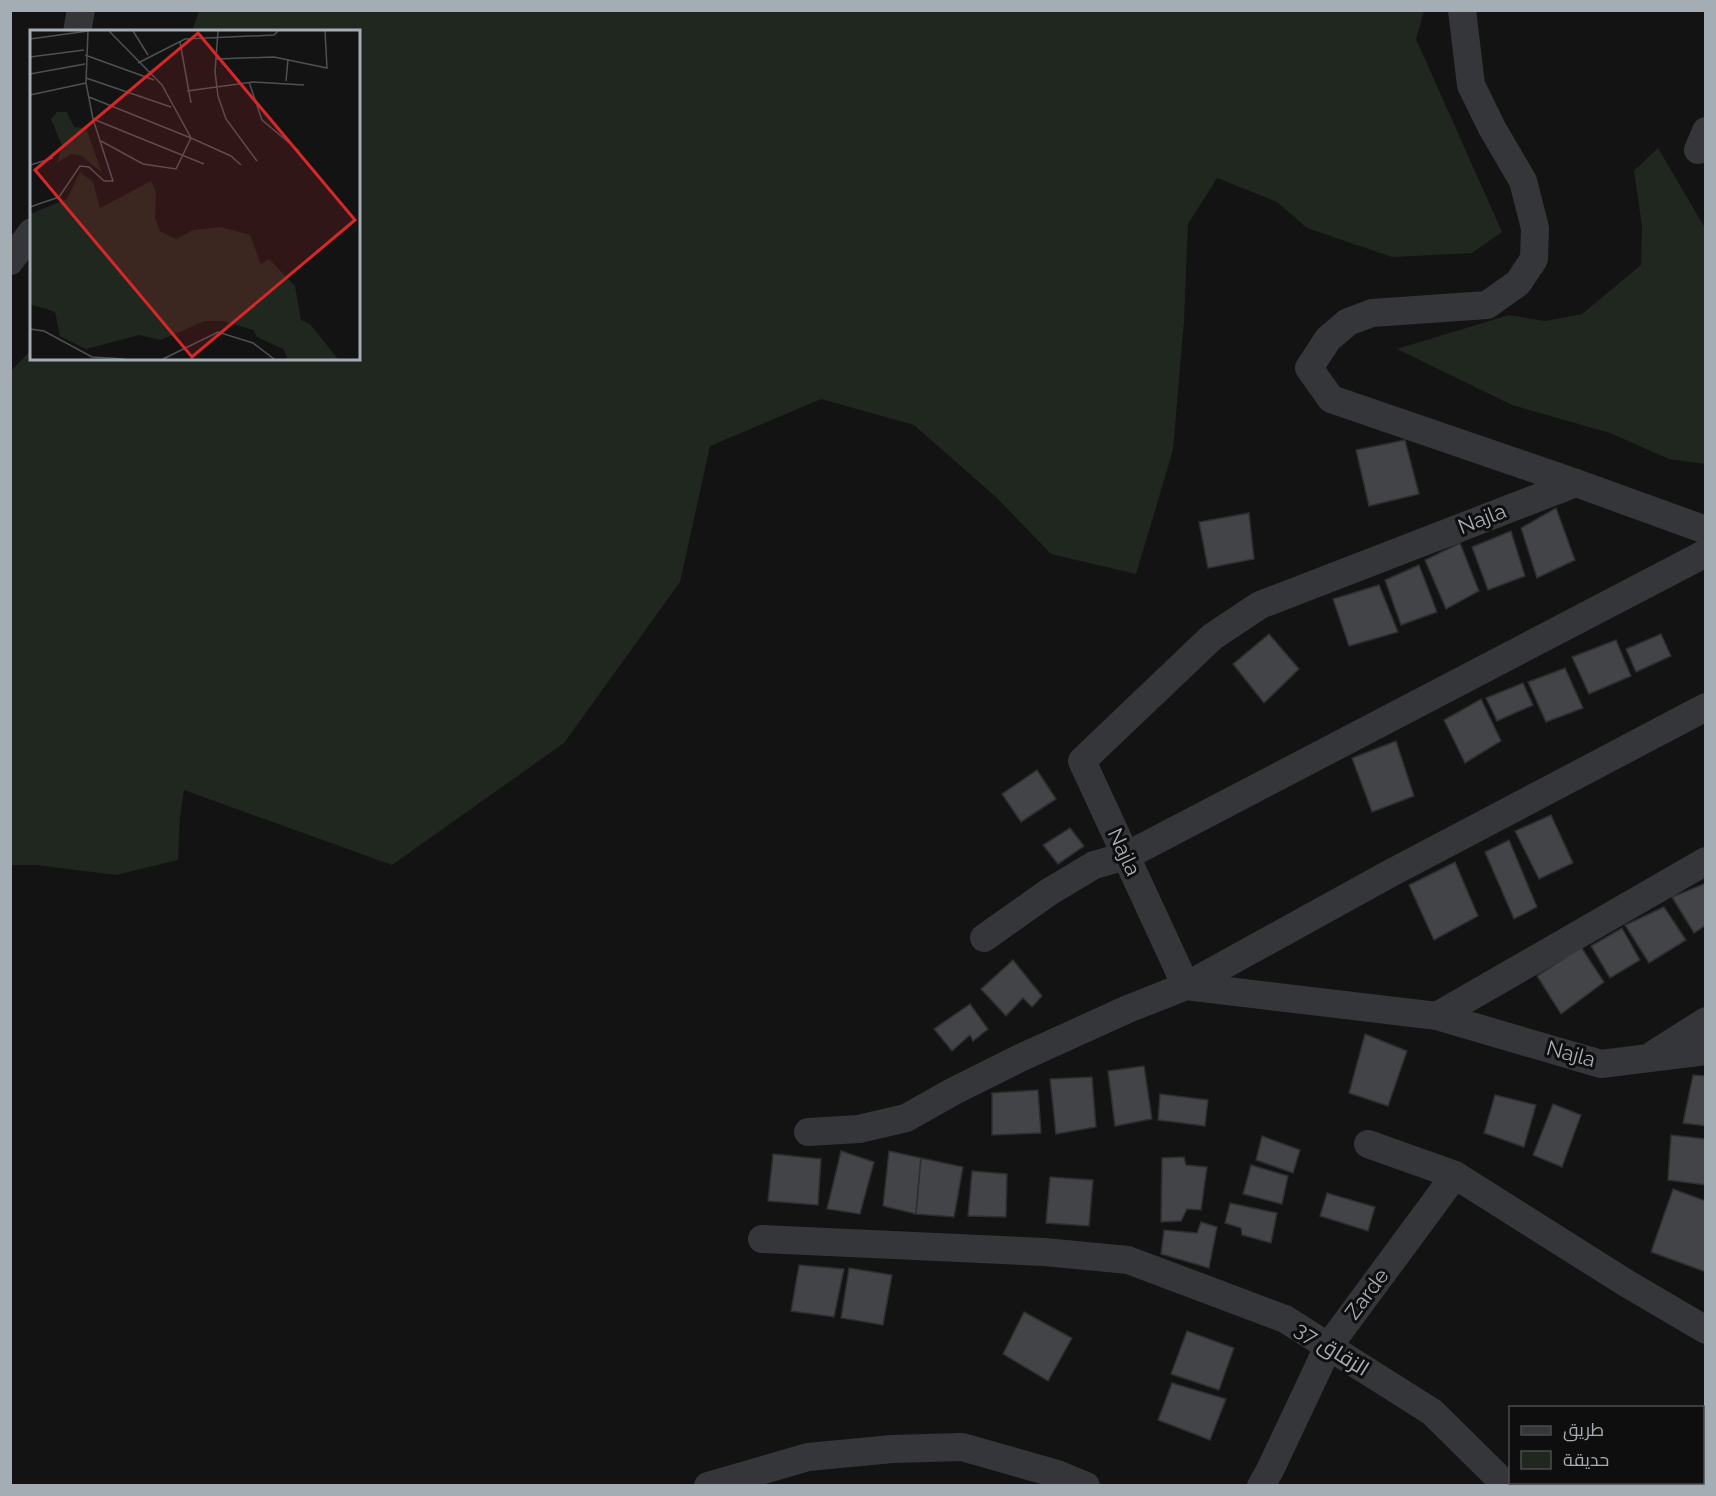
<svg xmlns="http://www.w3.org/2000/svg" width="1716" height="1496" font-family="Raleway,Cairo,sans-serif">
  <style>
    .green { fill: #20271f }
    .building { fill: #424447; stroke: #2d2e30; stroke-width: 1.5 }
    .lines { fill: none; stroke-linecap: round; stroke-linejoin: round }
    .street { stroke: #343639; stroke-width: 28 }
    .labels { text-anchor: middle; stroke-width: 6; stroke-linejoin: round; paint-order: stroke }
    .street-label { font-size: 21px; fill: #a5adb4; stroke: #0e0e0f }
    .inset-road { fill: none; stroke: #4d5154; stroke-width: 1.5 }
    .view { fill: #d62828; fill-opacity: 0.15; stroke: #d62828; stroke-width: 3 }
    .inset-edge { fill: none; stroke: #a5adb4; stroke-width: 3 }
  </style>
  <rect width="100%" height="100%" fill="#131314"/>
  <g class="green">
    <polygon points="199,11 1424,11 1416,39 1502,232 1472,253 1392,257 1307,228 1277,202 1217,178 1188,224 1184,321 1173,450 1136,574 1051,554 997,498 914,425 821,399 710,446 680,582 564,743 392,865 184,790 180,817 178,860 116,875 37,865 11,865 11,371 31,350 32,358 358,358 358,32 192,31"/>
    <polygon points="1658,148 1705,228 1705,464 1669,459 1610,433 1512,405 1397,349 1509,315 1545,321 1582,314 1641,265 1642,226 1634,171"/>
  </g>
  <g class="building">
    <polygon points="1405,440 1419,494 1369,506 1356,450"/>
    <polygon points="1556,508 1575,560 1537,578 1521,528"/>
    <polygon points="1249,513 1254,559 1208,568 1199,522"/>
    <polygon points="1511,531 1525,576 1488,590 1472,547"/>
    <polygon points="1460,543 1479,591 1446,609 1425,560"/>
    <polygon points="1419,565 1437,612 1401,625 1385,580"/>
    <polygon points="1379,585 1398,632 1349,646 1333,599"/>
    <polygon points="1269,634 1299,669 1264,703 1233,664"/>
    <polygon points="1661,634 1671,656 1636,672 1626,649"/>
    <polygon points="1616,640 1631,676 1589,694 1572,657"/>
    <polygon points="1565,668 1583,708 1546,722 1528,682"/>
    <polygon points="1523,683 1533,705 1497,721 1486,698"/>
    <polygon points="1481,699 1501,741 1465,763 1444,720"/>
    <polygon points="1396,741 1414,796 1372,812 1352,758"/>
    <polygon points="1037,770 1056,799 1021,822 1002,794"/>
    <polygon points="1551,815 1573,863 1539,879 1515,831"/>
    <polygon points="1070,828 1084,846 1058,864 1043,845"/>
    <polygon points="1509,840 1537,907 1514,919 1485,852"/>
    <polygon points="1455,862 1478,916 1434,940 1409,885"/>
    <polygon points="1706,883 1706,925 1694,933 1672,897"/>
    <polygon points="1664,907 1686,940 1649,963 1625,925"/>
    <polygon points="1622,928 1640,960 1610,978 1591,946"/>
    <polygon points="1581,947 1604,982 1561,1014 1537,976"/>
    <polygon points="1013,960 1042,996 1032,1007 1023,998 1006,1016 981,989"/>
    <polygon points="970,1004 988,1029 973,1041 970,1035 952,1051 934,1029"/>
    <polygon points="1365,1034 1407,1051 1388,1106 1349,1093"/>
    <polygon points="1144,1066 1152,1119 1115,1126 1108,1071"/>
    <polygon points="1693,1075 1706,1076 1706,1126 1683,1123"/>
    <polygon points="1092,1077 1096,1127 1056,1134 1050,1079"/>
    <polygon points="1038,1090 1041,1133 992,1135 992,1093"/>
    <polygon points="1160,1094 1208,1100 1205,1126 1158,1120"/>
    <polygon points="1495,1095 1536,1105 1524,1147 1484,1133"/>
    <polygon points="1553,1104 1581,1115 1562,1167 1533,1155"/>
    <polygon points="1671,1135 1706,1139 1706,1185 1668,1180"/>
    <polygon points="1262,1136 1300,1150 1293,1173 1256,1160"/>
    <polygon points="841,1151 874,1162 860,1214 827,1209"/>
    <polygon points="889,1151 921,1158 916,1214 883,1206"/>
    <polygon points="773,1154 821,1159 818,1205 768,1201"/>
    <polygon points="1184,1157 1186,1165 1207,1167 1201,1210 1187,1209 1181,1221 1161,1222 1162,1158"/>
    <polygon points="921,1158 963,1167 954,1217 916,1214"/>
    <polygon points="1251,1165 1288,1176 1282,1204 1243,1194"/>
    <polygon points="972,1171 1007,1174 1006,1217 968,1216"/>
    <polygon points="1050,1177 1093,1180 1089,1226 1046,1223"/>
    <polygon points="1673,1189 1706,1201 1706,1272 1651,1252"/>
    <polygon points="1327,1193 1375,1207 1368,1231 1320,1216"/>
    <polygon points="1230,1203 1277,1213 1271,1243 1242,1235 1241,1228 1225,1223"/>
    <polygon points="1201,1222 1217,1227 1209,1268 1161,1254 1164,1230 1197,1233"/>
    <polygon points="799,1265 844,1269 834,1317 791,1311"/>
    <polygon points="849,1268 892,1275 883,1325 841,1318"/>
    <polygon points="1024,1312 1072,1338 1048,1381 1003,1354"/>
    <polygon points="1187,1331 1234,1348 1219,1390 1171,1374"/>
    <polygon points="1172,1383 1226,1399 1210,1440 1158,1420"/>
  </g>
  <g class="lines">
    <g class="street">
      <polyline points="1462,10 1471,85 1492,128 1523,181 1535,228 1534,259 1518,283 1487,305 1372,313 1348,322 1328,339 1309,368 1331,399 1576,483 1706,530"/>
      <polyline points="77,32 81,10"/>
      <polyline points="1698,150 1706,131"/>
      <polyline points="10,261 32,232"/>
      <polyline points="1576,483 1260,605 1212,637 1082,761 1186,986 1437,1016 1601,1064 1706,1051"/>
      <polyline points="984,938 1049,892 1094,865 1126,856 1706,553"/>
      <polyline points="1437,1016 1706,861"/>
      <polyline points="1654,1054 1706,1021"/>
      <polyline points="808,1132 859,1129 906,1118 954,1091 1020,1058 1128,1009 1186,986 1389,874 1706,707"/>
      <polyline points="1368,1144 1455,1175 1626,1283 1706,1330"/>
      <polyline points="762,1239 1044,1252 1128,1260 1285,1319 1432,1412 1507,1486"/>
      <polyline points="1702,1466 1706,1462"/>
      <polyline points="708,1486 808,1457 892,1449 962,1447 1057,1474 1086,1486"/>
      <polyline points="1261,1486 1270,1470 1328,1347 1455,1175"/>
      <polyline points="1687,1486 1689,1482"/>
    </g>
  </g>
  <g class="labels">
    <g class="street-label">
      <text transform="translate(1482 519) rotate(-21)" y="7">Najla</text>
      <text transform="translate(1124 852) rotate(65)" y="7">Najla</text>
      <text transform="translate(1571 1054) rotate(15)" y="7">Najla</text>
      <text transform="translate(1367 1294) rotate(-53)" y="7">Zarde</text>
      <text transform="translate(1332 1349) rotate(32)" y="7">الزقاق 37</text>
    </g>
  </g>
  <g transform="translate(30 30)">
    <rect width="330" height="330" fill="#131314"/>
    <path d="M 27,82 L 37,82 L 44,97 L 56,98 L 72,143 L 52,126 L 41,124 L 27,133 L 32,116 L 21,89 ZM 50,142 L 63,152 L 70,178 L 121,151 L 126,162 L 125,188 L 130,201 L 146,209 L 163,200 L 191,197 L 220,205 L 231,234 L 239,229 L 265,256 L 271,290 L 280,294 L 308,329 L 258,329 L 253,319 L 227,307 L 223,300 L 192,291 L 175,291 L 131,310 L 109,305 L 56,319 L 30,306 L 25,282 L 0,274 L 0,184 L 37,169 Z" fill="#20271f"/>
    <path class="inset-road" d="M 103,1 L 118,25M 188,1 L 185,42 L 188,66 L 196,89 L 227,131M 0,9 L 58,1M 150,12 L 161,73M 55,25 L 124,50M 0,27 L 54,20M 186,29 L 244,27 L 297,38 L 295,1M 108,33 L 155,9 L 244,5 L 248,1M 0,44 L 55,34M 56,48 L 141,77M 256,51 L 258,29M 219,52 L 232,90 L 269,121M 157,61 L 223,52 L 274,55M 0,65 L 56,53M 59,67 L 161,108 L 201,126 L 211,135M 63,89 L 174,134M 71,111 L 113,134 L 146,139 L 161,108 L 132,55 L 79,1M 0,135 L 23,128M 0,177 L 29,167 L 50,136 L 59,137 L 74,151 L 83,151 L 63,89 L 56,53 L 58,1M 0,299 L 14,301 L 62,327 L 94,329M 133,329 L 188,302 L 223,313 L 244,329"/>
    <path class="view" d="M 168,3 L 325,190 L 162,327 L 5,140 Z"/>
    <rect width="330" height="330" class="inset-edge"/>
  </g>
  <rect width="1716" height="1496" fill="none" stroke="#a5adb4" stroke-width="24"/>
  <rect x="1509" y="1406" width="195" height="78" fill="#0e0e0f" stroke="#4a4e51" stroke-width="1.5"/>
  <rect x="1521" y="1426" width="30" height="9" fill="#343639" stroke="#4a4e51" stroke-width="1.5"/>
  <text x="1563" y="1436" font-size="18" fill="#a5adb4">طريق</text>
  <rect x="1521" y="1451" width="30" height="18" fill="#20271f" stroke="#4a4e51" stroke-width="1.5"/>
  <text x="1563" y="1466" font-size="18" fill="#a5adb4">حديقة</text>
</svg>
